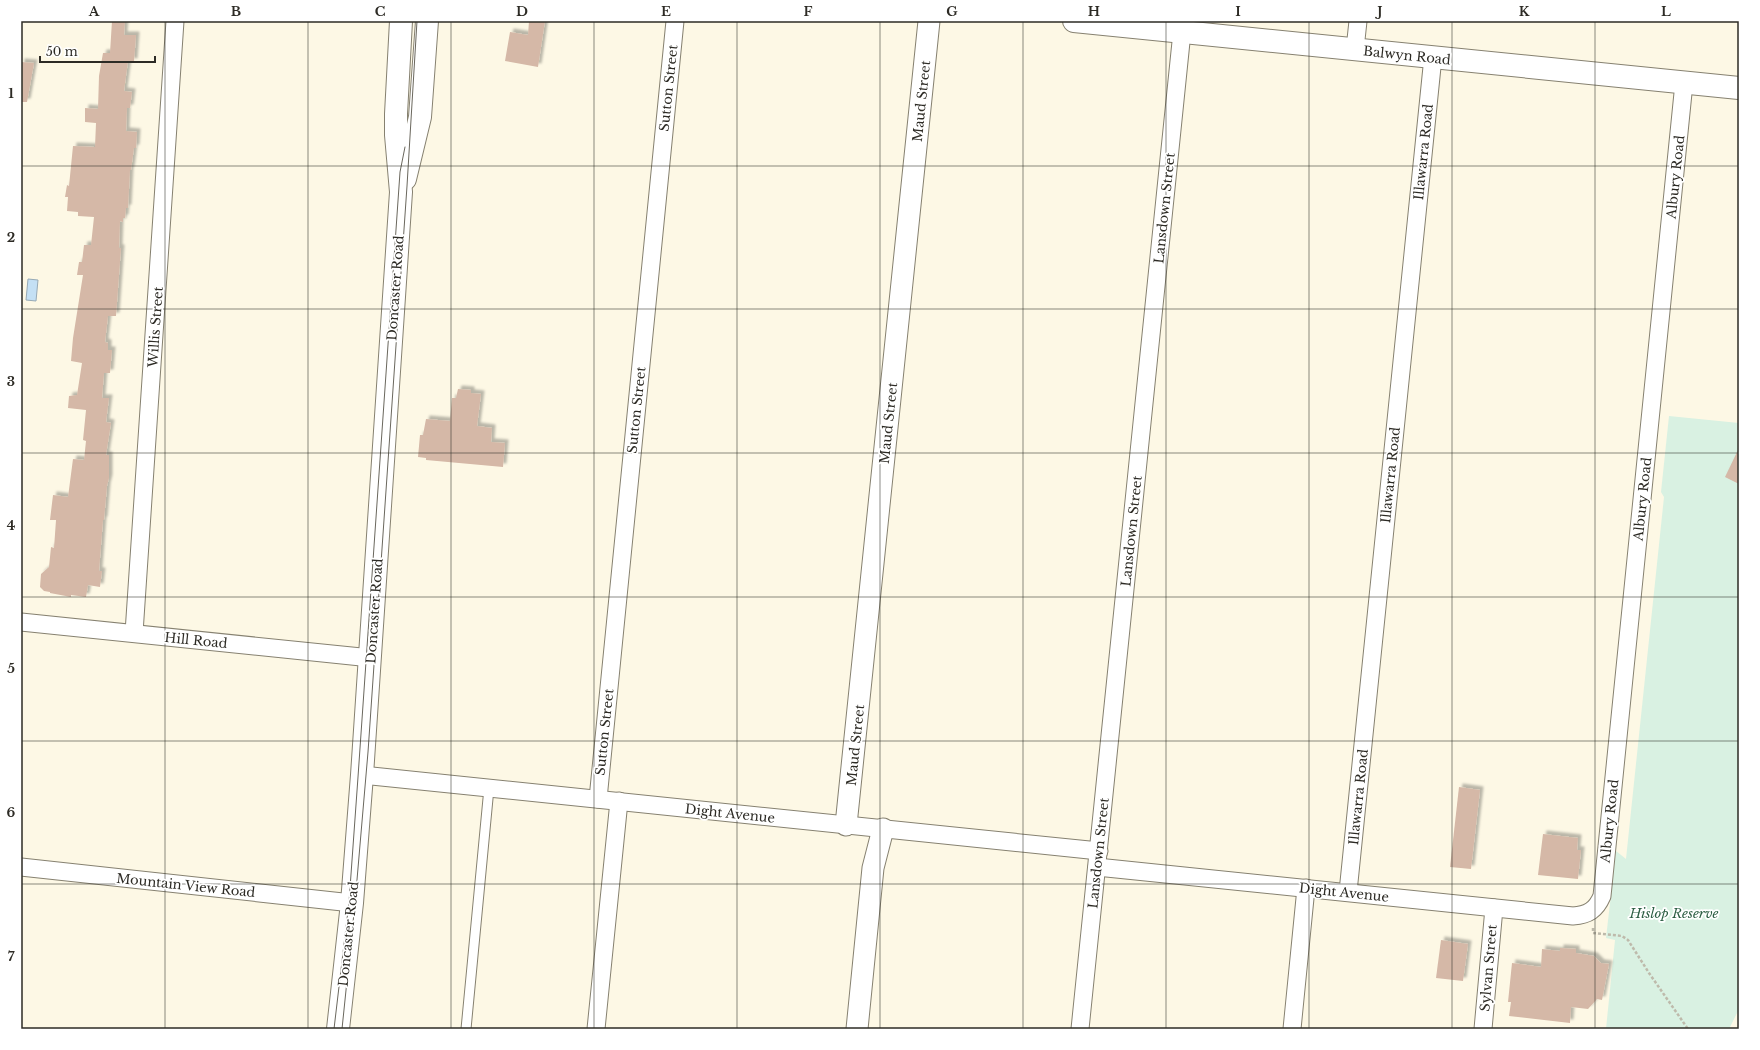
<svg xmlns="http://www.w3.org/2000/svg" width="1760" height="1050" font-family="'Libre Baskerville',serif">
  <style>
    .green { fill: #d9f1e2 }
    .water { fill: #c4e0f4; stroke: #97aab6 }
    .building { fill: #d5b8a7; filter: url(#shadow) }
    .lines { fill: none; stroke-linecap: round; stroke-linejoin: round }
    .service-casing { stroke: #868170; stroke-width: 11 }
    .minor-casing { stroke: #868170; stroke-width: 19 }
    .tertiary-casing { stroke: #868170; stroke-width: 23 }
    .primary-casing { stroke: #868170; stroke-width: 24 }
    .path { stroke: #bebaab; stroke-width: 2.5; stroke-dasharray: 3 2; stroke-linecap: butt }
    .service { stroke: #fff; stroke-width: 9 }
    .minor { stroke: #fff; stroke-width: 17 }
    .tertiary { stroke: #fff; stroke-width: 21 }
    .primary { stroke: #fff; stroke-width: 22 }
    .tram { stroke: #6a675d; stroke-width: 1 }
    .grid { fill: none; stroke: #2d2b25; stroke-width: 1; stroke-opacity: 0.55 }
    .labels { text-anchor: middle; stroke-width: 3.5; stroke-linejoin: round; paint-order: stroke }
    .street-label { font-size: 13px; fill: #2d2b25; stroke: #fff }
    .park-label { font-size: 13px; font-style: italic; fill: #2c5e43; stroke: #fff }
    .neatline { fill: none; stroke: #2d2b25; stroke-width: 1.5 }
    .grid-label { font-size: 13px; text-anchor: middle; font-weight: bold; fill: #2d2b25 }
  </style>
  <defs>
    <filter id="shadow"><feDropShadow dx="3.5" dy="-3.5" stdDeviation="1" flood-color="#0004"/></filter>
  </defs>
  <rect width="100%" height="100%" fill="#fdf8e5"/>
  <polygon class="green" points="1669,416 1739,423 1739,1009 1729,1029 1606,1029 1615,940 1606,938 1616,851 1626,859 1664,497 1661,492"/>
  <polygon class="water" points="28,279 38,280 36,301 26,300"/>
  <g class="building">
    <polygon points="112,21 125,21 124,35 136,35 134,62 128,61 124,91 132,92 130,108 127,108 126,131 137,132 136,148 134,148 131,170 130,170 128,208 126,208 125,218 123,218 123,222 120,221 119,248 121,248 116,316 108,316 105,342 108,343 108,350 112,350 110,373 104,373 102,398 109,398 106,422 111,423 106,455 109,455 109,478 107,486 104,520 103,520 99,571 102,571 100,587 88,585 86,597 71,595 71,597 50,593 50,592 44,591 40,587 41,574 49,567 51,547 54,548 56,520 50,520 53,495 68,497 73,459 84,460 86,441 83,440 86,410 68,408 69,396 77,395 82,363 71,361 73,338 83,275 77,275 79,262 82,262 84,245 91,245 94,217 78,216 78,212 67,211 68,197 65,197 67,185 69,186 73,146 95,147 96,123 85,122 85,108 98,109 99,76 103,53 110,53"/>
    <polygon points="529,21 545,21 538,67 505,61 510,32 528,35"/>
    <polygon points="21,62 34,63 27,102 21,102"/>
    <polygon points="458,389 471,390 471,393 481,394 477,426 492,428 491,442 505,443 503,467 426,460 426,458 418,457 420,435 423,435 426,419 450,421 452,398 456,398"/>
    <polygon points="1739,448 1739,484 1725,477"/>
    <polygon points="1459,787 1480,790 1471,869 1450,867"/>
    <polygon points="1543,834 1578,838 1577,850 1581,850 1578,879 1538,875"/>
    <polygon points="1441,940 1468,944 1463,981 1436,978"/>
    <polygon points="1560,948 1576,949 1576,953 1594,956 1601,963 1609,964 1602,1000 1597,999 1588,1009 1571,1007 1570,1023 1509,1016 1511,1002 1508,1002 1512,963 1541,967 1542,949 1560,951"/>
  </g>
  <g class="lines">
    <defs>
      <polyline id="service" points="466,1029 489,788"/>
      <g id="minor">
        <polyline points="1355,49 1358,21"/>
        <polyline points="21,622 371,658"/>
        <polyline points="134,633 175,21"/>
        <polyline points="362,775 1099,851"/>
        <polyline points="598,799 675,21"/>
        <polyline points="21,867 352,903"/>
        <path d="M 1097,867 L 1573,916 C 1588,915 1596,910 1602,896 L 1684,83"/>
        <polyline points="1348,892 1433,57"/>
        <polyline points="596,1029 619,801"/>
        <polyline points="1080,1029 1182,32"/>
        <polyline points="1292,1029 1306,888"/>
        <polyline points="1483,1029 1494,908"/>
      </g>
      <g id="tertiary">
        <polyline points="846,825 929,21"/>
        <polyline points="857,1029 873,868 883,829"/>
      </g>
      <g id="primary">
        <polyline points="1074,21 1739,88"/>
        <polyline points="405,179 420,117 427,21"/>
        <polyline points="338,1029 352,903 362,775 401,192 396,135 396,114 401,21"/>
      </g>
    </defs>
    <use href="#service" class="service-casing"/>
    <use href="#minor" class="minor-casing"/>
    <use href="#tertiary" class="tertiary-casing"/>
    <use href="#primary" class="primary-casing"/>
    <polyline class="path" points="1593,928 1593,933 1622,936 1628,940 1649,973 1688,1029"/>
    <use href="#service" class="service"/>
    <use href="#minor" class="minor"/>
    <use href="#tertiary" class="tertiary"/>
    <use href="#primary" class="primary"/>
    <g class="tram">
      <polyline points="334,1029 349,902 358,777 400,172 405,147"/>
      <polyline points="342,1029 355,903 368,752 407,186 417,21"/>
    </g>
  </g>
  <path class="grid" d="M 165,21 L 165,1029M 308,21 L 308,1029M 451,21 L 451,1029M 594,21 L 594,1029M 737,21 L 737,1029M 880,21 L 880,1029M 1023,21 L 1023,1029M 1166,21 L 1166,1029M 1309,21 L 1309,1029M 1452,21 L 1452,1029M 1595,21 L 1595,1029M 21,166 L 1739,166M 21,309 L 1739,309M 21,453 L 1739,453M 21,597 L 1739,597M 21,741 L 1739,741M 21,884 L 1739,884"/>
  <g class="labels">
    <g class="street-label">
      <text transform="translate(1407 55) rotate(6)" y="5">Balwyn Road</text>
      <text transform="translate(668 88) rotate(-84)" y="5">Sutton Street</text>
      <text transform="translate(921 101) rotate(-84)" y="5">Maud Street</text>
      <text transform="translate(1423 152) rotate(-84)" y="5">Illawarra Road</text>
      <text transform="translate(1675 177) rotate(-84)" y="5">Albury Road</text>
      <text transform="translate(1164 208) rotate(-84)" y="5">Lansdown Street</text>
      <text transform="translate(395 288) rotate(-86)" y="5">Doncaster Road</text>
      <text transform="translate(155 327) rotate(-86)" y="5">Willis Street</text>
      <text transform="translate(636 410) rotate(-84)" y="5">Sutton Street</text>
      <text transform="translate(888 423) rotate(-84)" y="5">Maud Street</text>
      <text transform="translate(1390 475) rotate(-84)" y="5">Illawarra Road</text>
      <text transform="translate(1642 499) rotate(-84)" y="5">Albury Road</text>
      <text transform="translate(1131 531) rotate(-84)" y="5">Lansdown Street</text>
      <text transform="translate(374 611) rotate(-86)" y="5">Doncaster Road</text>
      <text transform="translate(196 640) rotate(6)" y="5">Hill Road</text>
      <text transform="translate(604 732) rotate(-84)" y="5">Sutton Street</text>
      <text transform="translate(855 745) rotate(-84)" y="5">Maud Street</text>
      <text transform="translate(1358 797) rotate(-84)" y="5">Illawarra Road</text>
      <text transform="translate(730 813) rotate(6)" y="5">Dight Avenue</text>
      <text transform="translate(1609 821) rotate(-84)" y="5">Albury Road</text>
      <text transform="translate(1098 853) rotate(-84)" y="5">Lansdown Street</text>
      <text transform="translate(186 885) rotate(6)" y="5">Mountain View Road</text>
      <text transform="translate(1344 892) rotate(6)" y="5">Dight Avenue</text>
      <text transform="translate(348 934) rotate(-84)" y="5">Doncaster Road</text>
      <text transform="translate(1488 968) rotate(-85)" y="5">Sylvan Street</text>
    </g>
    <g class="park-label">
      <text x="1674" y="918">Hislop Reserve</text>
    </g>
  </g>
  <rect width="1760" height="1050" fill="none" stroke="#ffffff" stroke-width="44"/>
  <path d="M40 56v6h115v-6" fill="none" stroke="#2d2b25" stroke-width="2"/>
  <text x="46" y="56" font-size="12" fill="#2d2b25" stroke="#ffffff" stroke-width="3" paint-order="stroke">50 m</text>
  <rect x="22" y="22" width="1716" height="1006" class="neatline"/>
  <g class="grid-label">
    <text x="94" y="16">A</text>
    <text x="236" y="16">B</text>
    <text x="380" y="16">C</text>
    <text x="522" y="16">D</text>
    <text x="666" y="16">E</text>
    <text x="808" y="16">F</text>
    <text x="952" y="16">G</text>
    <text x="1094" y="16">H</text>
    <text x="1238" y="16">I</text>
    <text x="1380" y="16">J</text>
    <text x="1524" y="16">K</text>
    <text x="1666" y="16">L</text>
    <text x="11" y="98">1</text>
    <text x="11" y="242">2</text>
    <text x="11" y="386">3</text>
    <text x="11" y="530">4</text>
    <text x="11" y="673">5</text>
    <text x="11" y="817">6</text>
    <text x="11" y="961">7</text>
  </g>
</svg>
